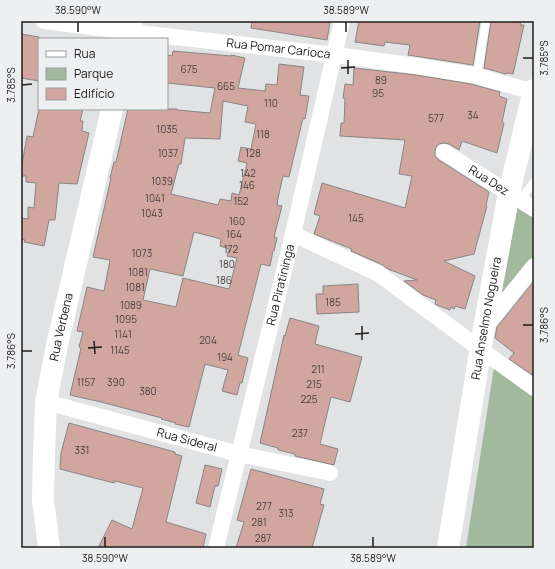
<svg xmlns="http://www.w3.org/2000/svg" width="555" height="569" font-family="Manrope,sans-serif">
  <style>
    .green { fill: #a3b99e }
    .building { fill: #d1a69f; stroke: #878585; fill-rule: evenodd }
    .lines { fill: none; stroke-linecap: round; stroke-linejoin: round }
    .lane { stroke: #fff; stroke-width: 8 }
    .street { stroke: #fff; stroke-width: 16 }
    .primary { stroke: #fff; stroke-width: 22 }
    .ticks { fill: none; stroke: #1c1c1d; stroke-width: 1.5 }
    .labels { text-anchor: middle; stroke-width: 4; stroke-linejoin: round; paint-order: stroke }
    .number-label { font-size: 10px; fill: #493e3e }
    .street-label { font-size: 12px; fill: #1c1c1d; stroke: #eeeff0 }
    .neatline { fill: none; stroke: #1c1c1d; stroke-width: 1.5 }
    .ticks-label { font-size: 10px; text-anchor: middle; fill: #1c1c1d }
  </style>
  <rect width="100%" height="100%" fill="#e0e2e3"/>
  <g class="green">
    <polygon points="517,205 534,217 534,260 499,301"/>
    <polygon points="494,367 534,397 534,548 466,548"/>
  </g>
  <g class="building">
    <polygon points="252,21 322,21 330,22 327,40 251,28"/>
    <polygon points="359,21 480,21 473,65 408,55 410,45 385,42 384,46 355,42"/>
    <polygon points="491,21 521,21 520,25 524,25 513,74 507,73 506,74 484,68"/>
    <polygon points="21,34 39,37 39,81 21,78"/>
    <path d="M 173,51 L 231,56 L 231,55 L 245,58 L 238,88 L 265,91 L 266,84 L 277,85 L 279,64 L 304,67 L 300,95 L 309,96 L 305,119 L 303,118 L 289,177 L 283,176 L 278,198 L 277,205 L 282,206 L 274,237 L 277,238 L 274,251 L 273,251 L 270,266 L 261,264 L 238,355 L 248,358 L 242,383 L 240,383 L 237,395 L 222,391 L 228,370 L 205,364 L 189,427 L 175,424 L 176,423 L 161,419 L 162,418 L 101,402 L 70,395 L 81,348 L 79,347 L 83,332 L 77,331 L 87,287 L 104,291 L 110,260 L 93,257 L 111,178 L 110,178 L 114,162 L 116,162 L 128,109 L 177,109 L 177,110 L 210,113 L 215,88 L 167,83 L 167,55 L 172,56 ZM 223,101 L 248,106 L 245,122 L 256,124 L 251,149 L 241,147 L 238,161 L 247,163 L 239,195 L 232,193 L 231,201 L 220,199 L 218,205 L 171,194 L 179,164 L 181,164 L 185,138 L 220,139 ZM 194,232 L 221,239 L 220,246 L 229,249 L 227,256 L 237,258 L 229,289 L 183,278 L 176,307 L 143,300 L 150,269 L 183,276 Z"/>
    <polygon points="354,68 416,75 471,84 500,92 499,96 507,99 502,122 504,123 497,153 462,141 459,150 449,144 444,143 439,144 436,147 435,151 435,156 439,160 489,192 486,205 487,206 474,254 444,261 475,276 465,309 455,306 454,309 451,307 450,310 437,305 435,304 436,300 423,295 404,281 417,280 388,269 383,265 351,251 352,249 314,234 320,216 314,214 322,183 405,208 412,176 399,174 405,140 340,136 341,123 344,123 345,98 343,98 345,84 353,85"/>
    <polygon points="39,109 83,109 80,121 83,121 82,131 89,133 77,184 59,183 55,220 49,220 44,246 24,242 25,240 21,239 21,218 28,219 28,207 34,208 36,183 26,182 26,176 21,176 21,169 27,136 33,137"/>
    <polygon points="534,281 534,376 509,359 514,353 495,338 497,327"/>
    <polygon points="358,284 359,312 317,314 316,294 323,294 323,286"/>
    <polygon points="290,318 319,326 315,344 362,357 350,402 331,397 320,444 338,449 334,465 295,456 295,454 278,450 278,448 260,443 284,335 285,336"/>
    <polygon points="69,423 175,452 175,454 182,456 166,522 206,534 203,548 98,548 112,520 132,529 143,488 115,481 114,483 60,469 61,453"/>
    <polygon points="205,465 222,469 218,486 215,486 210,507 196,503"/>
    <polygon points="251,469 324,489 320,504 324,505 312,548 236,548 244,522 237,520"/>
  </g>
  <g class="lines">
    <g class="lane">
      <polyline points="477,76 486,21"/>
      <polyline points="520,200 534,182"/>
    </g>
    <g class="street">
      <path id="s1" d="M 44,21 L 130,32 L 335,55 L 417,66 L 473,75 L 534,92"/>
      <path id="s2" d="M 444,152 L 534,209"/>
      <polyline points="293,234 379,274 480,349 534,388"/>
      <polyline points="485,327 534,266"/>
      <path id="s3" d="M 46,402 L 239,454 L 330,473"/>
      <path id="s4" d="M 216,548 L 293,234 L 342,21"/>
    </g>
    <g class="primary">
      <polyline points="128,39 132,21"/>
      <path id="s5" d="M 49,548 L 43,500 L 44,453 L 46,402 L 57,345 L 112,109"/>
      <path id="s6" d="M 448,548 L 484,328 L 509,193 L 534,90"/>
    </g>
  </g>
  <path class="ticks" d="M 78,22 L 78,32M 346,22 L 346,32M 523,58 L 533,58M 348,60 L 348,74M 341,68 L 355,67M 22,85 L 32,84M 523,325 L 533,325M 362,326 L 362,340M 355,334 L 369,333M 94,341 L 95,354M 88,348 L 102,347M 22,351 L 32,351M 105,537 L 105,547M 373,537 L 373,547"/>
  <g class="labels">
    <g class="number-label">
      <text x="189" y="73">675</text>
      <text x="381" y="84">89</text>
      <text x="226" y="90">665</text>
      <text x="378" y="97">95</text>
      <text x="271" y="107">110</text>
      <text x="473" y="119">34</text>
      <text x="436" y="122">577</text>
      <text x="167" y="133">1035</text>
      <text x="263" y="138">118</text>
      <text x="168" y="157">1037</text>
      <text x="253" y="157">128</text>
      <text x="248" y="177">142</text>
      <text x="162" y="185">1039</text>
      <text x="247" y="189">146</text>
      <text x="155" y="202">1041</text>
      <text x="241" y="205">152</text>
      <text x="152" y="217">1043</text>
      <text x="356" y="222">145</text>
      <text x="237" y="225">160</text>
      <text x="234" y="238">164</text>
      <text x="231" y="253">172</text>
      <text x="142" y="257">1073</text>
      <text x="227" y="268">180</text>
      <text x="138" y="276">1081</text>
      <text x="224" y="284">186</text>
      <text x="135" y="291">1081</text>
      <text x="333" y="306">185</text>
      <text x="131" y="309">1089</text>
      <text x="126" y="323">1095</text>
      <text x="123" y="338">1141</text>
      <text x="208" y="344">204</text>
      <text x="120" y="354">1145</text>
      <text x="225" y="361">194</text>
      <text x="318" y="373">211</text>
      <text x="86" y="386">1157</text>
      <text x="116" y="386">390</text>
      <text x="314" y="388">215</text>
      <text x="148" y="395">380</text>
      <text x="309" y="403">225</text>
      <text x="300" y="437">237</text>
      <text x="82" y="454">331</text>
      <text x="264" y="510">277</text>
      <text x="286" y="517">313</text>
      <text x="259" y="526">281</text>
      <text x="263" y="542">287</text>
    </g>
    <g class="street-label">
      <text dy="4" stroke="none"><textPath href="#s1" startOffset="236">Rua Pomar Carioca</textPath></text>
      <text dy="4" stroke="none"><textPath href="#s2" startOffset="53">Rua Dez</textPath></text>
      <text dy="4" stroke="none"><textPath href="#s4" startOffset="271">Rua Piratininga</textPath></text>
      <text dy="4" stroke="none"><textPath href="#s6" startOffset="233">Rua Anselmo Nogueira</textPath></text>
      <text dy="4" stroke="none"><textPath href="#s5" startOffset="223">Rua Verbena</textPath></text>
      <text dy="4" stroke="none"><textPath href="#s3" startOffset="146">Rua Sideral</textPath></text>
    </g>
  </g>
  <rect width="555" height="569" fill="none" stroke="#eeeff0" stroke-width="44"/>
  <rect x="38" y="38" width="130" height="72" fill="#eeeff0" stroke="#9a9b9c"/>
  <rect x="46" y="51" width="20" height="6" fill="#ffffff" stroke="#9a9b9c"/>
  <text x="74" y="58" font-size="12" fill="#1c1c1d">Rua</text>
  <rect x="46" y="68" width="20" height="12" fill="#a3b99e" stroke="#9a9b9c"/>
  <text x="74" y="78" font-size="12" fill="#1c1c1d">Parque</text>
  <rect x="46" y="88" width="20" height="12" fill="#d1a69f" stroke="#9a9b9c"/>
  <text x="74" y="98" font-size="12" fill="#1c1c1d">Edifício</text>
  <rect x="22" y="22" width="511" height="525" class="neatline"/>
  <g class="ticks-label">
    <text x="78" y="14">38.590°W</text>
    <text x="346" y="14">38.589°W</text>
    <text transform="translate(544 58) rotate(-90)" y="4">3.785°S</text>
    <text transform="translate(11 85) rotate(-90)" y="4">3.785°S</text>
    <text transform="translate(544 325) rotate(-90)" y="4">3.786°S</text>
    <text transform="translate(11 351) rotate(-90)" y="4">3.786°S</text>
    <text x="105" y="562">38.590°W</text>
    <text x="373" y="562">38.589°W</text>
  </g>
</svg>
